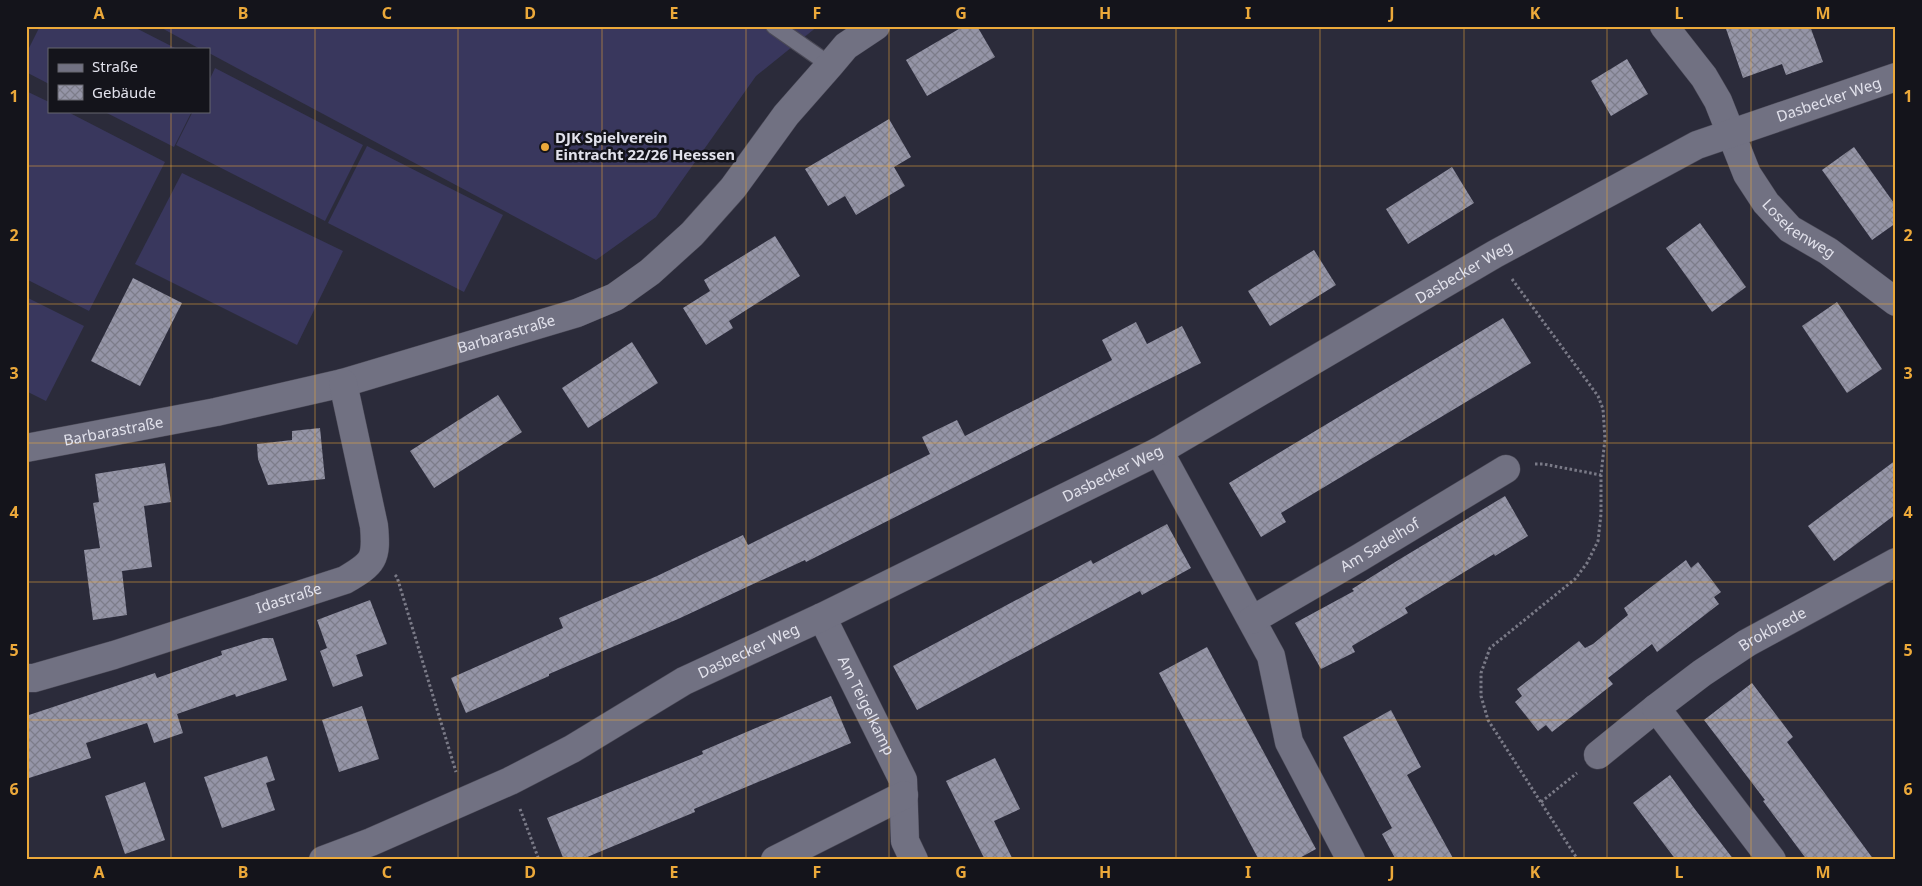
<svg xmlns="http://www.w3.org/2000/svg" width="1922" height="886" font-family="'Noto Sans',sans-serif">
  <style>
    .garden { fill: #39375d }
    .building { fill: url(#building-cross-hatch) }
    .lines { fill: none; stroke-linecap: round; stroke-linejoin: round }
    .service-casing { stroke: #4a4956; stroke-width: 18 }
    .minor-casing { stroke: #4a4956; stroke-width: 29 }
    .path { stroke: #7a7a87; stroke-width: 3; stroke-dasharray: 2.5 2.5; stroke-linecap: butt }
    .service { stroke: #717182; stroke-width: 16 }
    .minor { stroke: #717182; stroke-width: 28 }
    .grid { fill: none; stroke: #eca93a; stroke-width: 1; stroke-opacity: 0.55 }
    .poi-dot { fill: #eca93a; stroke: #14141b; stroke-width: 2 }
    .labels { text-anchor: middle; stroke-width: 5; stroke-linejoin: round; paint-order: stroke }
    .street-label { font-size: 15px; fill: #e2e2ec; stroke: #14141b }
    .poi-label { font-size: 15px; font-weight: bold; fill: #e2e2ec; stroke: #14141b; text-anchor: start }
    .neatline { fill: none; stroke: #eca93a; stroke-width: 2 }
    .grid-label { font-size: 16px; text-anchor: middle; font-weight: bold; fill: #eca93a }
  </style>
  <defs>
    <pattern id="building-cross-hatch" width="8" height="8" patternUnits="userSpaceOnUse" patternTransform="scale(1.25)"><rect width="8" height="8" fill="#9595a7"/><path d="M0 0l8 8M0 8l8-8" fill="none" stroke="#7d7d8a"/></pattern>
  </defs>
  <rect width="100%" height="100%" fill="#2b2b3a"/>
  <g class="garden">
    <polygon points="40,26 132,26 177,49 49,49 49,84 26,72 26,54"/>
    <polygon points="158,26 818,26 756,76 656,217 596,260 209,53 209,49 200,49"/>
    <polygon points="215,68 363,145 325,221 176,145 193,111 209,111 209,81"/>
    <polygon points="26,91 49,102 49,111 66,111 165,162 89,311 26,279"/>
    <polygon points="103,111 192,111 174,147"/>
    <polygon points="367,146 503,215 464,292 328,223"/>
    <polygon points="182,173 343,251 297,345 135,264"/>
    <polygon points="26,297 84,326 46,401 26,391"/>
  </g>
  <g class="building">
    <polygon points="964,26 977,26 995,57 927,96 906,60"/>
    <polygon points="1725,26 1810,26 1823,62 1786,75 1782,64 1743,78"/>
    <polygon points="1627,59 1648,94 1611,116 1591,81"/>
    <polygon points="889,119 911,157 894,167 905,186 856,215 845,196 828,206 805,169"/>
    <polygon points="1854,147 1896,206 1896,223 1872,240 1822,170"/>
    <polygon points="1452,167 1474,203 1408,244 1386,209"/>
    <polygon points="1700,223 1746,287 1712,312 1666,248"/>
    <polygon points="775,236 800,276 729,321 733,328 706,345 683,308 710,291 704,280"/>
    <polygon points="1314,250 1336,285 1270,326 1248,291"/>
    <polygon points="133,278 182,303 140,386 91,361"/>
    <polygon points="1837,302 1882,369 1847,393 1802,326"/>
    <polygon points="1503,318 1531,363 1281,513 1286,522 1261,537 1229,483"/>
    <polygon points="1136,322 1147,344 1182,326 1201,363 806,562 805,560 678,619 549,674 549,676 466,713 451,678 563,628 559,618 657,576 743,535 748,545 930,454 922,437 957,420 965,436 1112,360 1102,340"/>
    <polygon points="632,342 658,383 588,428 562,388"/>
    <polygon points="498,395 522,432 434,488 410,451"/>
    <polygon points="320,428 325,479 268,485 258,459 257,444 292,440 292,431"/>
    <polygon points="1896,460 1896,514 1834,561 1808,526"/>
    <polygon points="165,463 171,502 144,506 152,567 122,571 127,615 93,620 84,550 100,548 93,503 99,502 95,474"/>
    <polygon points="1505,496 1528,536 1495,556 1494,554 1405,608 1408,613 1352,646 1355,652 1321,669 1295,623 1354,591 1352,589 1400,559"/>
    <polygon points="1167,524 1191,568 1142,595 1140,591 917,710 893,666 1091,560 1093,564"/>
    <polygon points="1686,560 1691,568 1698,562 1721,592 1714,597 1719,604 1657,652 1652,644 1608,678 1613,684 1552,732 1546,725 1538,731 1515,702 1522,696 1517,689 1579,641 1585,648 1593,644 1628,615 1624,608"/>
    <polygon points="370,600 387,644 356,655 363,676 333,687 320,651 327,648 317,620"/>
    <polygon points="263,638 273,638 287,680 236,697 235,694 177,714 183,733 154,743 147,723 86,743 91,758 26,779 26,716 155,673 157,678 222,655 221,651"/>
    <polygon points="1207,647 1316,849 1296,860 1259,860 1159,673"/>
    <polygon points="1752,683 1793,737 1787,742 1874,860 1807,860 1763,801 1765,800 1704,720"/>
    <polygon points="831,696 851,743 694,809 695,812 580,860 564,860 547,818 703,754 702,751"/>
    <polygon points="362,706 379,759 339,772 322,720"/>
    <polygon points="1391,710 1421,767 1407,775 1454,860 1396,860 1382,834 1392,828 1343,737"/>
    <polygon points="267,756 275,780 266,783 275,810 222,828 204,777"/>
    <polygon points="995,758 1020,809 994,821 1013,860 985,860 946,781"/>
    <polygon points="1670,775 1694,808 1734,860 1676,860 1633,803"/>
    <polygon points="145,782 165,840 125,854 105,796"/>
  </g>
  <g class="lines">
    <defs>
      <polyline id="service" points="774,26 830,65"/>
      <g id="minor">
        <path id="s1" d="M 1664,26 L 1704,77 L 1718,101 L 1747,174 L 1766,203 L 1790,229 L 1828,251 L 1896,302"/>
        <path id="s2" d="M 26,448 L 216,412 L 343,383 L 577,313 L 615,297 L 650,272 L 692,234 L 733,188 L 786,115 L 830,65 L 846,46 L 876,26"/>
        <polyline points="1159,451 1271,656 1289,742 1351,860"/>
        <path id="s3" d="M 822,617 L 903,780 L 905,841 L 914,860"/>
        <path id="s4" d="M 1252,620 L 1359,558 L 1506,469"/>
        <path id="s5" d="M 26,678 L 34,678 L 114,655 L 345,580 C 374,563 377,559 374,526 L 343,383"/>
        <polyline points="1598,755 1656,708"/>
        <path id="s6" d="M 323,860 L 371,842 L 510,781 L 572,749 L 684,681 L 822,617 L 1159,451 L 1495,254 L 1697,145 L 1896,77"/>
        <polyline points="775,860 904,795"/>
        <path id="s7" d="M 1772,860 L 1656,708 L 1702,673 L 1747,643 L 1896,562"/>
      </g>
    </defs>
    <use href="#service" class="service-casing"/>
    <use href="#minor" class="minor-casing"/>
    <g class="path">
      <polyline points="1512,279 1598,396 1603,409 1605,439 1601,475 1601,514 1598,541 1587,563 1575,579 1490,648 1481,673 1481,696 1488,720 1578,860"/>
      <polyline points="1535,464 1543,464 1601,475"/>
      <polyline points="395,575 397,577 456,772"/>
      <polyline points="1541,802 1577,773"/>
      <polyline points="520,809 539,860"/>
    </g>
    <use href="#service" class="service"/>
    <use href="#minor" class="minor"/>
  </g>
  <path class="grid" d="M 171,26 L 171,49M 315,26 L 315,860M 458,26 L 458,860M 602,26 L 602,860M 746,26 L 746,860M 889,26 L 889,860M 1033,26 L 1033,860M 1176,26 L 1176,860M 1320,26 L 1320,860M 1464,26 L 1464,860M 1607,26 L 1607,860M 1751,26 L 1751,860M 171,111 L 171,860M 26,166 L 1896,166M 26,304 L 1896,304M 26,443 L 1896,443M 26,582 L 1896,582M 26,720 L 1896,720"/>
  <circle class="poi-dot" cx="545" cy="147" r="5"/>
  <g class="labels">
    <g class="street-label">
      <text dy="5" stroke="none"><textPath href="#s6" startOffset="1690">Dasbecker Weg</textPath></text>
      <text dy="5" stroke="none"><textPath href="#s1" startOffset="248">Losekenweg</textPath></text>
      <text dy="5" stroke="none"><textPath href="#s6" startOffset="1285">Dasbecker Weg</textPath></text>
      <text dy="5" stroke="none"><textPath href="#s2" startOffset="494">Barbarastraße</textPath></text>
      <text dy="5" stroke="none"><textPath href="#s2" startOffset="89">Barbarastraße</textPath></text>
      <text dy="5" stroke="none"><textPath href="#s6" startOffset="880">Dasbecker Weg</textPath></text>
      <text dy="5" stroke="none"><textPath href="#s4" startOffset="148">Am Sadelhof</textPath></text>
      <text dy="5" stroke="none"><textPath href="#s5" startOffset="275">Idastraße</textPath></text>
      <text dy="5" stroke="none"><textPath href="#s7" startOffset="332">Brokbrede</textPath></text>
      <text dy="5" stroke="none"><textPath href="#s6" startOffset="475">Dasbecker Weg</textPath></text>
      <text dy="5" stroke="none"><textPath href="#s3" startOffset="99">Am Teigelkamp</textPath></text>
    </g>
    <g class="poi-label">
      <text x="555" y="143">DJK Spielverein<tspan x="555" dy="17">Eintracht 22/26 Heessen</tspan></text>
    </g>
  </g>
  <rect width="1922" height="886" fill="none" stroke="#14141b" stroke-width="55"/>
  <rect x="48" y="48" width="162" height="65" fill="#14141b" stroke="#66666f"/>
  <rect x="58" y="64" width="25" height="8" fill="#717182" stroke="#66666f"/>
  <text x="92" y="72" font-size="15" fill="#e2e2ec">Straße</text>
  <rect x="58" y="85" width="25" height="15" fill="url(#building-cross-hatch)" stroke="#66666f"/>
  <text x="92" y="98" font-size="15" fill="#e2e2ec">Gebäude</text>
  <rect x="28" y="28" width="1866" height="830" class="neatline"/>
  <g class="grid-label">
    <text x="99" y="19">A</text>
    <text x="243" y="19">B</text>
    <text x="387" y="19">C</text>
    <text x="530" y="19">D</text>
    <text x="674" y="19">E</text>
    <text x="817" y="19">F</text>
    <text x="961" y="19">G</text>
    <text x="1105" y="19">H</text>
    <text x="1248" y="19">I</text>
    <text x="1392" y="19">J</text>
    <text x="1535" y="19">K</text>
    <text x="1679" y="19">L</text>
    <text x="1823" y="19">M</text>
    <text x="14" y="102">1</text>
    <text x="1908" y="102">1</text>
    <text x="14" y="241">2</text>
    <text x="1908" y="241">2</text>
    <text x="14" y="379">3</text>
    <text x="1908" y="379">3</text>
    <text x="14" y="518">4</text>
    <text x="1908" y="518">4</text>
    <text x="14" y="656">5</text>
    <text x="1908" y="656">5</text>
    <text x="14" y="795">6</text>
    <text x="1908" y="795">6</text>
    <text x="99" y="878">A</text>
    <text x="243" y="878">B</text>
    <text x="387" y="878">C</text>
    <text x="530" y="878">D</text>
    <text x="674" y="878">E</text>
    <text x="817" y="878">F</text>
    <text x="961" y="878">G</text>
    <text x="1105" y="878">H</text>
    <text x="1248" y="878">I</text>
    <text x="1392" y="878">J</text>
    <text x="1535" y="878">K</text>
    <text x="1679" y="878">L</text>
    <text x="1823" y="878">M</text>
  </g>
</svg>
